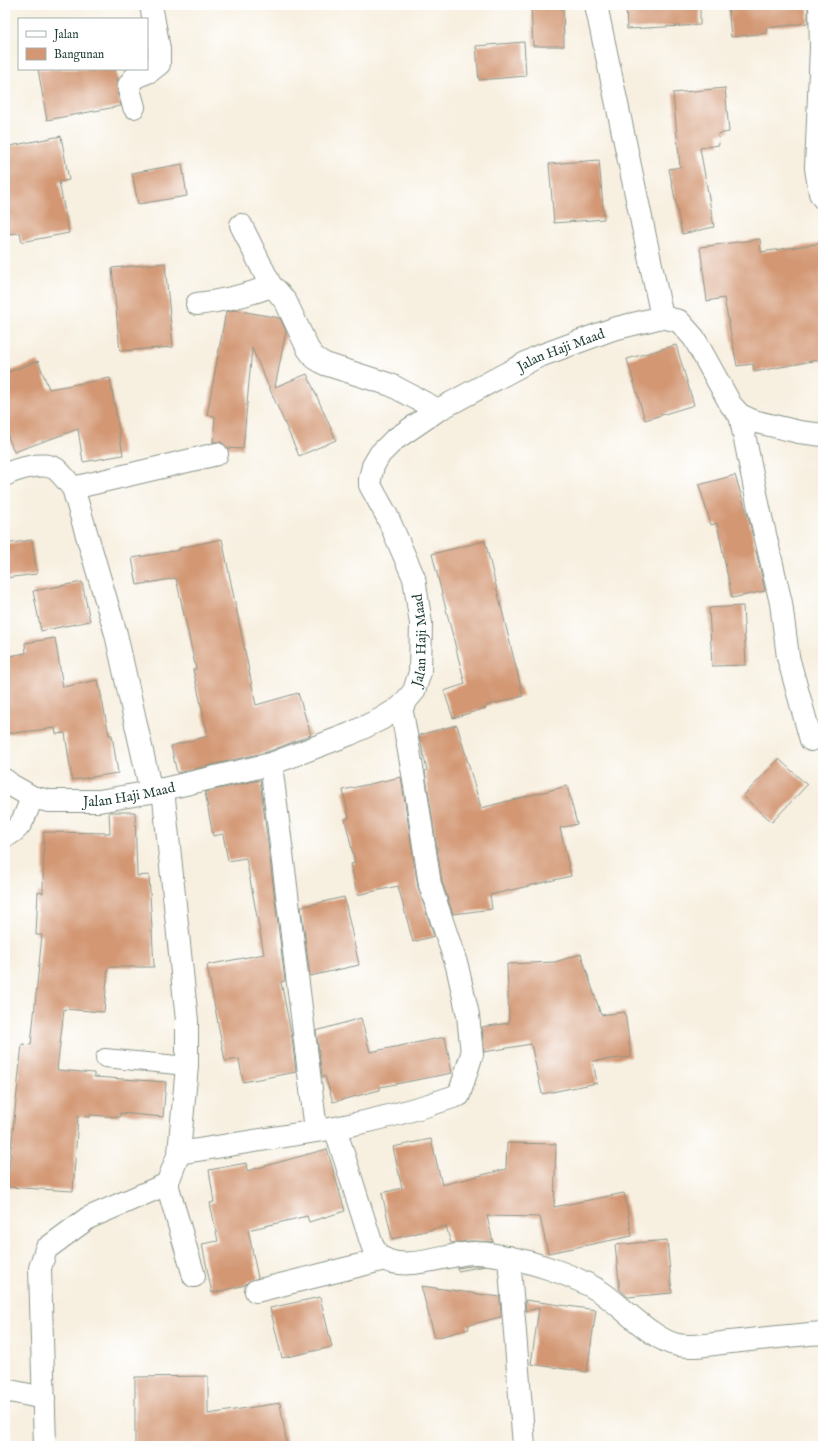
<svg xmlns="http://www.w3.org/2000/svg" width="828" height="1451" font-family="'IM FELL English',serif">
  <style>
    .building { fill: #d39773 }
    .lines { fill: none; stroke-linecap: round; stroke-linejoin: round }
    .service-casing { stroke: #8b968a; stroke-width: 20 }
    .minor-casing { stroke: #8b968a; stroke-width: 24 }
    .service { stroke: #fff; stroke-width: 18 }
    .minor { stroke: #fff; stroke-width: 22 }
    .labels { text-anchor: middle; stroke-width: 3; stroke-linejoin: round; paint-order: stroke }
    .street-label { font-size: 14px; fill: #1f3d34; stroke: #fff }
  </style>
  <rect width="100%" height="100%" fill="#fff"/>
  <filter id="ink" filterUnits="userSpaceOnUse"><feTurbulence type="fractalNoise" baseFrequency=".025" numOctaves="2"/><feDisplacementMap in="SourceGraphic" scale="8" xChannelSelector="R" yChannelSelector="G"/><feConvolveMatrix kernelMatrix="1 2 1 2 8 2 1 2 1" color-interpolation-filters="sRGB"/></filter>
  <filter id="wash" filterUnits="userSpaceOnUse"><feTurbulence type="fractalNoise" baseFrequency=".012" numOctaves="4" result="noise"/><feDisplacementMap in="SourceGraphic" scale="16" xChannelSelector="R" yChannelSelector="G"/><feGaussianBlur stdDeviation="0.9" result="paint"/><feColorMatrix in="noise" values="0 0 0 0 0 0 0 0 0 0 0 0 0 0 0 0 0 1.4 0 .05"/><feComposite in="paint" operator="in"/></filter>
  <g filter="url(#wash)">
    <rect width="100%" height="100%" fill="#f7efdf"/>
    <g id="blocks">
      <g class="building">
        <polygon points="531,5 563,5 564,46 533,46"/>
        <polygon points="626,5 700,5 700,25 627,29"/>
        <polygon points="728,5 808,5 808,23 766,28 767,33 731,37"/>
        <polygon points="524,42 526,76 479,80 476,46"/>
        <polygon points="38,69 115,69 118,81 117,87 118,95 121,106 47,120"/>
        <polygon points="725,88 729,132 718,134 719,145 700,148 714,227 682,234 669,169 680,167 673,93"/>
        <polygon points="61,136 69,180 59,182 69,233 22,242 20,233 5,234 5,147"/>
        <polygon points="599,160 604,219 554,223 549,164"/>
        <polygon points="182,164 187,196 138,204 132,173"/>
        <polygon points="760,239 761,252 823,243 823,359 754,372 753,364 737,366 724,298 707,301 700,247"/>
        <polygon points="165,263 173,347 120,351 112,268"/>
        <polygon points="234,310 280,318 286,331 275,387 307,374 336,440 299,456 252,348 243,449 227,448 221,442 213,442 215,416 207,415 226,312"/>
        <polygon points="676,345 694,405 645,420 627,359"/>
        <polygon points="38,361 49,389 110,378 123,455 83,462 78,429 14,452 5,429 5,373"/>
        <polygon points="735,475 749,520 765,591 732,598 717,523 711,525 699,485"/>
        <polygon points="222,539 256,705 298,693 311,735 267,752 177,773 171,746 208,736 193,669 196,669 176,578 137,585 132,558 180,550 180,548"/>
        <polygon points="32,540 37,574 5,578 5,544"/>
        <polygon points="485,541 523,696 486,706 486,708 453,718 444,691 465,684 432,554"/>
        <polygon points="82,582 90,621 41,631 33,591"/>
        <polygon points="743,606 746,665 712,666 709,608"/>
        <polygon points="55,638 63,687 98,680 109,735 112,735 118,773 72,780 65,733 56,734 55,728 5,734 5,657 26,653 25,643"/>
        <polygon points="457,725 481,808 567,786 577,824 560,828 571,876 490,895 492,909 453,914 442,882 425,771 427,770 419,735"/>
        <polygon points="779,759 807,785 772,822 743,796"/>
        <polygon points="401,777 418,887 434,936 413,942 398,886 357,895 351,864 355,863 345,819 349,818 343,790"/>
        <polygon points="260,780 285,981 281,982 292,1038 296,1072 243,1082 239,1059 225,1061 207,965 264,954 246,858 228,861 223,834 213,836 205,792"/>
        <polygon points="109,812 135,812 137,876 149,875 154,967 108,967 104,1012 64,1009 57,1070 94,1073 94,1077 166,1082 163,1117 120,1113 120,1117 90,1115 90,1117 78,1116 73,1191 7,1187 22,1044 31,1045 42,935 36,935 38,892 43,893 44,832 110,833"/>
        <polygon points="344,897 359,965 310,976 301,907"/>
        <polygon points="581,954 601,1015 625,1012 631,1057 593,1061 597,1083 542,1094 531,1044 484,1052 482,1027 509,1023 507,964 555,962"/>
        <polygon points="361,1018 370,1052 445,1037 452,1073 380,1087 380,1090 333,1102 325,1076 322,1077 322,1075 316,1031"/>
        <polygon points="431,1139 442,1185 506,1169 507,1143 556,1144 554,1207 624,1193 632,1236 548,1253 540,1217 487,1216 493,1242 471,1241 451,1243 446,1226 392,1239 382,1193 402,1188 393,1147"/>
        <polygon points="327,1149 345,1211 309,1222 307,1216 248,1230 258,1278 248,1282 245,1285 212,1293 202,1244 218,1241 210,1203 214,1202 209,1170 246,1163 247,1171"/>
        <polygon points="667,1240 672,1293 628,1297 620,1290 615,1245"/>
        <polygon points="472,1266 485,1266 458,1271 457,1268"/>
        <polygon points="421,1286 500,1297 501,1317 468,1325 469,1329 435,1338"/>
        <polygon points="320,1297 332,1347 282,1358 270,1308"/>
        <polygon points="525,1300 596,1310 587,1372 531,1364 539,1308 526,1311"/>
        <polygon points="208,1376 208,1414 280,1403 287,1446 135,1446 135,1377"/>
      </g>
    </g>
  </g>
  <g filter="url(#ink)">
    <use href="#blocks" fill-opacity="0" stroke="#8b968a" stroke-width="1"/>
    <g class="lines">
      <defs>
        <polyline id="service" points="105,1058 187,1066"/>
        <g id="minor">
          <polyline points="596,5 662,317"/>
          <polyline points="820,5 821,47 816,168 820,193 823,198"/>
          <polyline points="134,107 130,93 129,85 135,77 150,71 159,64 159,49 151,5"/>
          <polyline points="241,225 271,286"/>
          <path d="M 197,304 C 222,301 248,295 271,286 L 277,291 L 286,302 L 308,349 L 315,358 L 325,364 L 391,385 L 438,410"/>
          <polyline points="740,415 760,513 781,603 788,657 811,740"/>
          <path d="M 5,475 C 16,469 44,461 56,469 C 62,474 67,481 73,488 L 217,454"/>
          <polyline points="73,488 116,634 151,792"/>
          <polyline points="271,764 316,1130"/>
          <path id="s1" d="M 5,780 L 11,785 L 32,797 L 49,801 L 99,801 L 151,792 L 271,764 L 350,734 L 381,719 L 401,707 L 414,691 L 420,672 L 421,624 L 414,578 L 387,516 L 370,485 L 370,479 L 373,466 L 380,454 L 394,440 L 438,410 L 537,357 L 613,329 L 662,317 L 679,321 L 694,338 L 731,405 L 740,415 L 753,421 L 799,432 L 823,435"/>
          <path d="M 163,789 L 187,1021 L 187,1066 L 179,1153 L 335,1128 L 372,1245 C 374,1248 376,1252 378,1255 C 398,1273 440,1257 463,1254 C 475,1252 485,1253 496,1255 C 528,1260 575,1275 601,1292 C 622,1306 654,1341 678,1345 C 695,1348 713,1344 730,1342 C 761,1339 792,1335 823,1333"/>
          <path d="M 5,836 C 22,830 26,813 32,797"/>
          <path d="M 335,1128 C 378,1120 419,1109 459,1095 L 472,1054 L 468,1015 L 457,966 L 430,885 L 414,779 L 401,707"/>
          <polyline points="167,1184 194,1276"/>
          <polyline points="509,1257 524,1446"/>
          <polyline points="256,1291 385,1259"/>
          <polyline points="5,1390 44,1398"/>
          <polyline points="45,1446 40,1268 46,1249 88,1218 167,1184 179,1153"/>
        </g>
      </defs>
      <use href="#service" class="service-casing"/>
      <use href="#minor" class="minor-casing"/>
      <use href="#service" class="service"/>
      <use href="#minor" class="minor"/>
    </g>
  </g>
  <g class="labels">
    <g class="street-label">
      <text dy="5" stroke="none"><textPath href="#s1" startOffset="899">Jalan Haji Maad</textPath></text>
      <text dy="5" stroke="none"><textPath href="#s1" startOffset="490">Jalan Haji Maad</textPath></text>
      <text dy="5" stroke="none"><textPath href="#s1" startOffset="130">Jalan Haji Maad</textPath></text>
    </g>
  </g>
  <rect width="828" height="1451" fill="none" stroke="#fff" stroke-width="20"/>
  <rect x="18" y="18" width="130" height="52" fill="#ffffff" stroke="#a5b1ae"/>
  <rect x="26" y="31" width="20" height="6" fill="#ffffff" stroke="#a5b1ae"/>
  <text x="54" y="38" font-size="12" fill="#1f3d34">Jalan</text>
  <rect x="26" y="48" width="20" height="12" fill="#d39773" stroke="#a5b1ae"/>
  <text x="54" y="58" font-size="12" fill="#1f3d34">Bangunan</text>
</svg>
